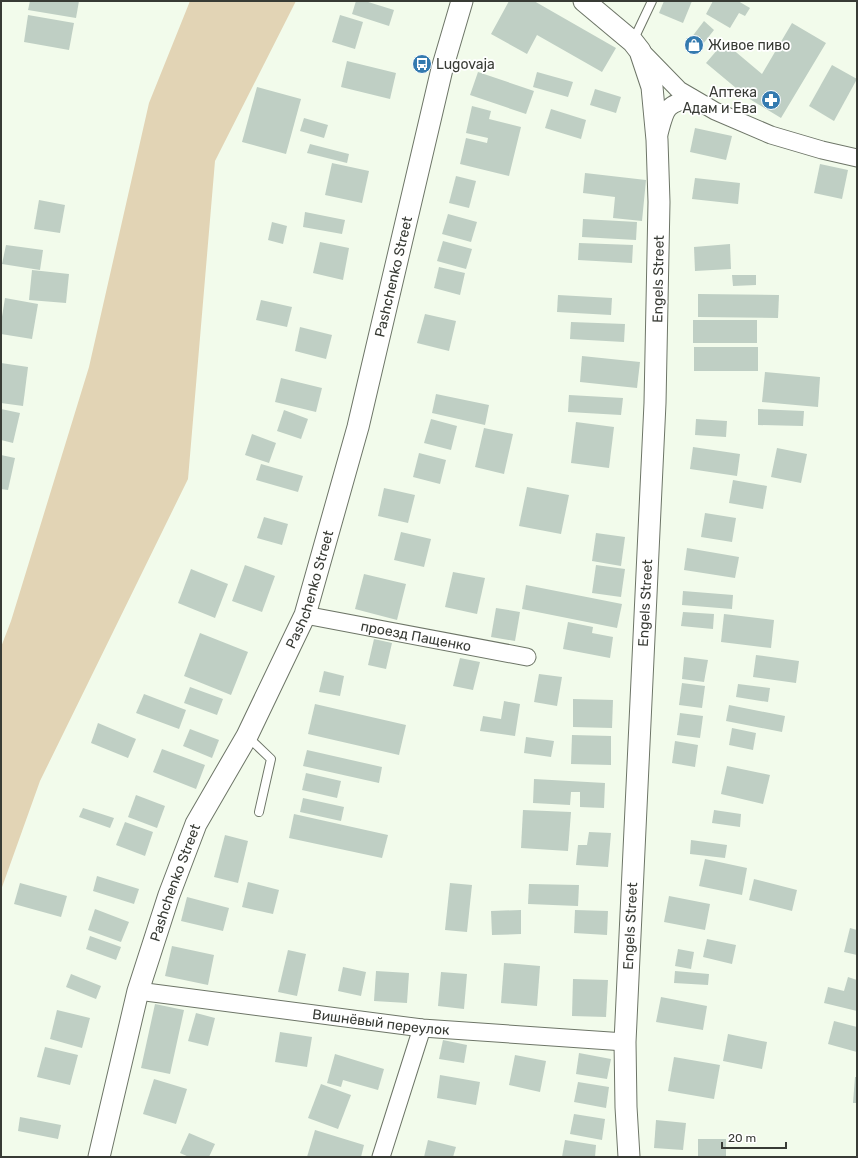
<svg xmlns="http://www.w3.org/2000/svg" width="858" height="1158" font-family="Rubik,sans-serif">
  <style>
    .green { fill: #e2d4b5 }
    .building { fill: #bfcfc4 }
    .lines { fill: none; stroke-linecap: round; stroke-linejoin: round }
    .service-casing { stroke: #6d7567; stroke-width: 10 }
    .minor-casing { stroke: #6d7567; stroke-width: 19 }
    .tertiary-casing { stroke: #6d7567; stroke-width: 23 }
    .service { stroke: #fff; stroke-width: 8 }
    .minor { stroke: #fff; stroke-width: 17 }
    .tertiary { stroke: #fff; stroke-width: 21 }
    .labels { text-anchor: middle; stroke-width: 3.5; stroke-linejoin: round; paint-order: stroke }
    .poi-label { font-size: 14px; fill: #383b35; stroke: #fff; text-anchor: start }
    .street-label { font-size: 14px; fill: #383b35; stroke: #fff }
  </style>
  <rect width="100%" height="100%" fill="#f2fbeb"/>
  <polygon class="green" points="190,1 296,1 215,161 188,479 40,781 1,890 1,647 11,621 89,367 149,103"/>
  <g class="building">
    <polygon points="30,1 79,1 76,18 28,10"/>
    <polygon points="356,1 365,1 394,10 389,26 352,14"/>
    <polygon points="509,1 534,1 616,48 602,72 537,35 527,54 491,34"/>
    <polygon points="664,1 692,1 683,23 659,13"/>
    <polygon points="713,1 738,1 750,8 745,16 739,13 730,28 706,14"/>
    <polygon points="28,15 74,23 69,50 24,42"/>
    <polygon points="340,15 363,22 355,49 332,42"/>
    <polygon points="704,21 714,30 695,54 685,46"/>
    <polygon points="792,23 826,43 781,118 748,98 706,63 724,42 762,74"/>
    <polygon points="347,61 396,73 390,99 341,87"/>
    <polygon points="832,65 857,79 834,121 809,106"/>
    <polygon points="478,72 534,91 526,114 470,95"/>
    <polygon points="537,72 573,82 568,97 533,87"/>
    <polygon points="257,87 301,99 286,154 242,142"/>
    <polygon points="595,89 621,97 616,113 590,105"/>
    <polygon points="472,106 491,111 489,119 521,127 509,176 460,164 466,138 487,143 488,138 466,133"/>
    <polygon points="551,109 586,120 581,139 545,128"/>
    <polygon points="304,118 328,125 324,138 300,131"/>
    <polygon points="695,128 732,136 726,160 690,152"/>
    <polygon points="310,144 349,154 347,163 307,153"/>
    <polygon points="332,163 369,171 362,203 325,195"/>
    <polygon points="820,164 848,170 842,199 814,193"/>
    <polygon points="585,173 646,180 642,221 613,218 615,197 583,193"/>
    <polygon points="456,176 476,181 469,208 449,203"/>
    <polygon points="695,178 740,183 738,204 692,199"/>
    <polygon points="39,200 65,205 60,233 34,229"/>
    <polygon points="305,212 345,220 342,234 303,227"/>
    <polygon points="448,214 477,222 471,242 442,234"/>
    <polygon points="583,219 637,222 636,240 582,237"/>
    <polygon points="272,222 287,226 283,244 268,240"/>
    <polygon points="443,241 472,249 466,269 437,261"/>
    <polygon points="320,242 349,248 343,280 313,273"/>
    <polygon points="579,243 633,245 632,263 578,260"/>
    <polygon points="730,244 731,269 695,271 694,247"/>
    <polygon points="6,245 43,250 40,270 2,264"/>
    <polygon points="439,267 465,273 460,295 434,288"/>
    <polygon points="32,270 69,274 66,303 29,300"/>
    <polygon points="732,275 756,275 756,285 733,286"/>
    <polygon points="698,294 779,295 778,318 698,317"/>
    <polygon points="558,295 612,298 611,315 557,312"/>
    <polygon points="5,298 38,304 32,339 1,334 1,323"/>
    <polygon points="261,300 292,307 287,327 256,320"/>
    <polygon points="425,314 456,321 449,351 417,343"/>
    <rect x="693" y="320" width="64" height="23"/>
    <polygon points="571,322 625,324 624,342 570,339"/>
    <polygon points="300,327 332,335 326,359 295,351"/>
    <rect x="694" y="347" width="64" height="24"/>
    <polygon points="582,356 640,362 637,388 580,382"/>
    <polygon points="1,363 28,367 23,406 1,403"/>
    <polygon points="765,372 820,377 818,407 762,402"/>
    <polygon points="281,378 322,388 316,412 275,402"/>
    <polygon points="436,394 489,405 485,425 432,413"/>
    <polygon points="569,395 623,398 621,415 568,412"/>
    <polygon points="1,409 20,413 13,443 1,440"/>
    <polygon points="758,409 804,411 803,426 758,425"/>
    <polygon points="284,410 308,419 301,439 277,431"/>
    <polygon points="431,419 457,426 451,450 424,443"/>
    <polygon points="696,419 727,421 726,437 695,435"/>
    <polygon points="576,422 614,427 609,468 571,463"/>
    <polygon points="484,428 513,434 504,474 475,467"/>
    <polygon points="252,434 276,443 269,463 245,455"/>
    <polygon points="693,447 740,454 737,476 690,469"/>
    <polygon points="777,448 807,454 801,483 771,477"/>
    <polygon points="419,453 446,460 440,484 413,477"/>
    <polygon points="1,455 15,458 8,490 1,489"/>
    <polygon points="261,464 303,476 298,492 256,480"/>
    <polygon points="733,480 767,486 763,509 729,503"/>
    <polygon points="527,487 569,495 561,534 519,526"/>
    <polygon points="384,488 415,495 408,523 378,516"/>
    <polygon points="705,513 736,518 732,542 701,537"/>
    <polygon points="264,517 288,524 282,545 257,538"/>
    <polygon points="401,532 431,539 424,567 394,560"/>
    <polygon points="596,533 625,537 621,566 592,561"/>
    <polygon points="687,548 739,557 735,578 684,570"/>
    <polygon points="245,565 275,576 262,612 232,601"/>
    <polygon points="596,565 625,569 621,597 592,593"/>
    <polygon points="191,569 228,584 215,618 178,603"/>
    <polygon points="453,572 485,578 477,614 445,607"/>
    <polygon points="364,574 406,584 397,620 355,609"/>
    <polygon points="526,585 622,604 617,628 522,609"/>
    <polygon points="683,591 733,595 732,609 682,605"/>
    <polygon points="496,608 520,612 515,641 491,637"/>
    <polygon points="683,612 714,614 713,629 681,626"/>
    <polygon points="724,614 774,620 771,648 721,642"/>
    <polygon points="568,622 593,627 592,633 613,637 610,658 563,649"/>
    <polygon points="200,633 248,652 231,695 184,676"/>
    <polygon points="374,639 392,643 386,669 368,665"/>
    <polygon points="756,655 799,661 796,683 753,677"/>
    <polygon points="684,657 708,660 704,682 682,679"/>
    <polygon points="460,658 480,662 473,690 453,686"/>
    <polygon points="324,671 344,676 340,696 319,692"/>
    <polygon points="539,674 562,677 557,706 534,702"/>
    <polygon points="682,683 705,686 702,708 679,705"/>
    <polygon points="738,684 770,688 768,702 736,697"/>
    <polygon points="190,687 223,699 217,715 184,703"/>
    <polygon points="144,694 186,710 179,729 136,713"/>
    <polygon points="573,699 613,700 612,728 573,727"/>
    <polygon points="504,701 520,704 515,736 480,731 483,716 501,719"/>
    <polygon points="315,704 406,725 399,755 308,734"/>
    <polygon points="729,705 785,716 782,732 726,721"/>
    <polygon points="680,713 703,716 700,738 677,735"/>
    <polygon points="98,723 136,739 128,758 91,743"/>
    <polygon points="732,728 756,733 753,750 729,745"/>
    <polygon points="190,729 219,740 212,758 183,746"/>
    <polygon points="572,735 611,736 611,765 571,764"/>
    <polygon points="526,737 554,741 551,757 524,753"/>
    <polygon points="675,741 698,745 695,767 672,763"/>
    <polygon points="162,749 205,765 196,789 153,772"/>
    <polygon points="307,750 382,767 379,783 303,766"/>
    <polygon points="727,766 770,775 763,804 721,794"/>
    <polygon points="306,773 341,781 337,798 302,790"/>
    <polygon points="534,779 605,783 604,808 580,807 580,792 571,792 570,805 533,803"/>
    <polygon points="136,795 165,806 157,828 128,817"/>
    <polygon points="303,798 344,807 341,821 300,812"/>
    <polygon points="83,808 114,818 110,828 79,817"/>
    <polygon points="523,810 571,812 568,851 521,848"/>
    <polygon points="714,810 741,814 740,827 712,823"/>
    <polygon points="294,814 388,835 382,858 289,838"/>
    <polygon points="125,822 153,832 145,856 116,845"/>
    <polygon points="589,832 611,833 608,867 576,865 578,845 587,845"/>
    <polygon points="225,835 248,841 238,883 214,877"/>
    <polygon points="691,840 727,845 725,858 690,854"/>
    <polygon points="705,859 747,868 742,895 699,886"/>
    <polygon points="97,876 139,889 134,904 93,891"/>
    <polygon points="754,879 797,890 792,911 749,900"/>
    <polygon points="248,882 279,890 273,914 242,907"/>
    <polygon points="20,883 67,896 61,917 14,904"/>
    <polygon points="450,883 472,885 467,932 445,930"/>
    <polygon points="529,884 579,885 578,906 528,904"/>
    <polygon points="669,896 710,904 705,930 664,922"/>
    <polygon points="187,897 229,908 223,931 181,921"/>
    <polygon points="95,909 129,922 121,942 88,930"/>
    <polygon points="521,910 521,934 492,935 491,911"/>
    <polygon points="575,910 608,911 607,935 574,933"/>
    <polygon points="850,928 857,930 857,955 844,952"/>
    <polygon points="90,936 121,947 116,960 86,949"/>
    <polygon points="707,939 736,945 732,964 703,957"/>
    <polygon points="172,946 214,955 208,985 165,976"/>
    <polygon points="678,949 694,952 691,969 675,966"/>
    <polygon points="288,950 306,954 297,996 278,992"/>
    <polygon points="504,963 540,966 537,1006 501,1003"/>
    <polygon points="343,967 366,972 361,996 338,991"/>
    <polygon points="376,971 409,973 407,1003 374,1001"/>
    <polygon points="675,971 709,974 708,985 674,983"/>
    <polygon points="441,972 467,974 464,1009 438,1006"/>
    <polygon points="71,974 101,986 96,999 66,987"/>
    <polygon points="848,977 857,980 857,1011 824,1003 828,987 844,991"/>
    <polygon points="573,979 608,980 606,1017 572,1016"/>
    <polygon points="661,997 707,1006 703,1030 656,1022"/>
    <polygon points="155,1004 184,1010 170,1074 141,1068"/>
    <polygon points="57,1010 90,1018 82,1048 50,1039"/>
    <polygon points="196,1013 215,1018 208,1046 188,1041"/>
    <polygon points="834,1021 857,1027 857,1052 828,1044"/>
    <polygon points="280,1032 312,1037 307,1067 275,1062"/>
    <polygon points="728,1034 767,1042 762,1069 723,1061"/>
    <polygon points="443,1040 467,1045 464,1063 439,1059"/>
    <polygon points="45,1047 78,1055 70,1085 37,1077"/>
    <polygon points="579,1053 611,1059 607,1079 576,1074"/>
    <polygon points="335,1054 384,1069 378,1090 343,1080 341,1087 327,1083"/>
    <polygon points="515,1055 546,1061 540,1092 509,1085"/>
    <polygon points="674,1057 720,1065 714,1099 668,1091"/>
    <polygon points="440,1075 480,1082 476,1105 437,1098"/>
    <polygon points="855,1077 857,1077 857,1103 853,1103"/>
    <polygon points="154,1079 187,1089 176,1124 143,1114"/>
    <polygon points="578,1082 609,1087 606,1108 574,1102"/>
    <polygon points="321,1084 351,1095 338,1129 308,1118"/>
    <polygon points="574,1114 605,1119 602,1140 570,1134"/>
    <polygon points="20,1117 61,1125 58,1139 18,1131"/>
    <polygon points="656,1120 686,1123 683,1150 654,1148"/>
    <polygon points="315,1130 364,1145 361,1157 307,1157"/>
    <polygon points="189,1133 215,1144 209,1157 189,1157 180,1153"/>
    <rect x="698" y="1139" width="28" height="18"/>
    <polygon points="428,1140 456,1147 453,1157 424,1157"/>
    <polygon points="565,1140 596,1145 595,1157 562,1157"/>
  </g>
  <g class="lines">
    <defs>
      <g id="service">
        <polyline points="633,41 652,1"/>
        <polyline points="248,737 271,759 259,812"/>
      </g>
      <g id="minor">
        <polyline points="641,51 679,90 715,111 771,135 822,150 857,158"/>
        <path d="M 659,134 C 666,108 665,105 692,98"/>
        <path id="s1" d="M 305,615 L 527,657"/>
        <path id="s2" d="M 138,991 L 422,1028 L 625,1042"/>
        <polyline points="381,1157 422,1028"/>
      </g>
      <g id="tertiary">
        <polyline points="584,1 633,42 640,51 652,87 657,140 659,202 655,403 625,1042 626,1107 629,1157"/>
        <path id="s3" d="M 99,1157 L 138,991 L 169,895 L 196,824 L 247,736 L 305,615 L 358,427 L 442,69 L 462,1"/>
      </g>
    </defs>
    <use href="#service" class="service-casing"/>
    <use href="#minor" class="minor-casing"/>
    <use href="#tertiary" class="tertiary-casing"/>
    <use href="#service" class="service"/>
    <use href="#minor" class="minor"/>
    <use href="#tertiary" class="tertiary"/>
  </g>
  <defs>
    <symbol id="shop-disc" viewBox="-11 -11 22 22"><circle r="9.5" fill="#347aaf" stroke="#fff"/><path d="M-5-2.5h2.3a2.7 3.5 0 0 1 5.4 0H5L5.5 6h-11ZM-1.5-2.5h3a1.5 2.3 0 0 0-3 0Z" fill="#fff"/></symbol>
    <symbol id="bus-disc" viewBox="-11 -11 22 22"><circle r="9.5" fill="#347aaf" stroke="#fff"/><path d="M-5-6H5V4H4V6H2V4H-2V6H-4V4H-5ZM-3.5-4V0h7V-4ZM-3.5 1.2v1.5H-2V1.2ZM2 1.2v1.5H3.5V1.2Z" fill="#fff"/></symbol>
    <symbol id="pharmacy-disc" viewBox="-11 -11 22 22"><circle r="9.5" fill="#347aaf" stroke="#fff"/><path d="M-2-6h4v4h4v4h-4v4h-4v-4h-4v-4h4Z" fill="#fff"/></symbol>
  </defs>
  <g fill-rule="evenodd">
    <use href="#shop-disc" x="683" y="34" width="22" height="22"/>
    <use href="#bus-disc" x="411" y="53" width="22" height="22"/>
    <use href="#pharmacy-disc" x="760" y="89" width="22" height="22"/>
  </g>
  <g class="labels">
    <g class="poi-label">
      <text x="708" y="50">Живое пиво</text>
      <text x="436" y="69">Lugovaja</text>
      <text x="757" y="97" text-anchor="end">Аптека<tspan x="757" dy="16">Адам и Ева</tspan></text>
    </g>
    <g class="street-label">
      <text dy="5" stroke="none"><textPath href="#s3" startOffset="933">Pashchenko Street</textPath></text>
      <text transform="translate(658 279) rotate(-89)" y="5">Engels Street</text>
      <text dy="5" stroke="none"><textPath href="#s3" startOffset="609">Pashchenko Street</textPath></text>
      <text transform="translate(645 603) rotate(-87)" y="5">Engels Street</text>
      <text dy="5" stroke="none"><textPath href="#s1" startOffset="113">проезд Пащенко</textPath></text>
      <text dy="5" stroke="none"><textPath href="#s3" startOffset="285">Pashchenko Street</textPath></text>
      <text transform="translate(630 926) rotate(-87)" y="5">Engels Street</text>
      <text dy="5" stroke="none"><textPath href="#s2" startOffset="245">Вишнёвый переулок</textPath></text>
    </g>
  </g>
  <rect width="858" height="1158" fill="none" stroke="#383b35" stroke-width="4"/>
  <path d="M722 1142v6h64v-6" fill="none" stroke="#383b35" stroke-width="2"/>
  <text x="728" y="1142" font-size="12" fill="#383b35" stroke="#ffffff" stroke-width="3" paint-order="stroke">20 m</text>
</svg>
